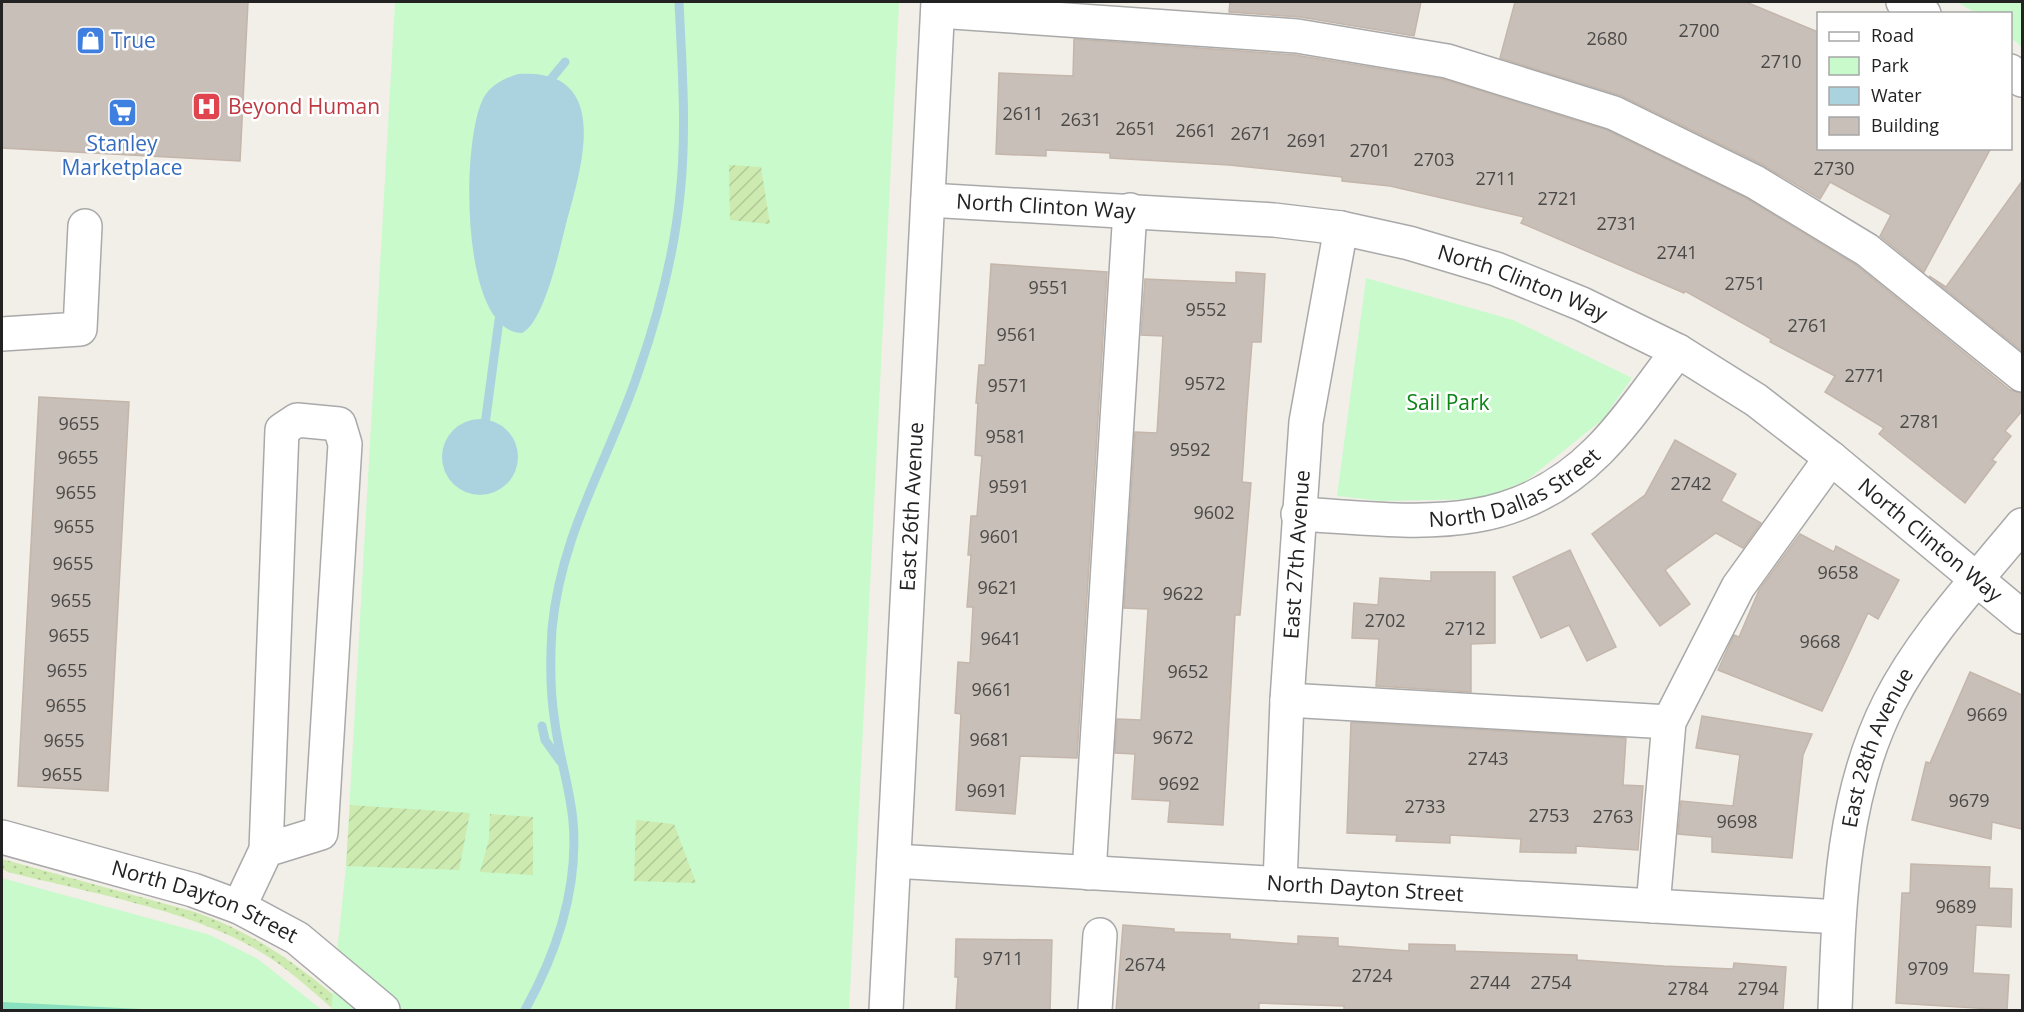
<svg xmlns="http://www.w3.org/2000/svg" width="2024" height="1012" font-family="'Open Sans',sans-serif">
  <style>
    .grass { fill: url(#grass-dots) }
    .park { fill: #c8facc }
    .garden { fill: url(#garden-furrows) }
    .pitch { fill: #88e0be }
    .water { fill: #aad3df }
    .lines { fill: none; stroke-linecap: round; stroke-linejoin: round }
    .stream { stroke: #aad3df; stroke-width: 9 }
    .building { fill: #c7bfb8; stroke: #c4b6ab; stroke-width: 1.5 }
    .minor-casing { stroke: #a9a9a9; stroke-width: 36 }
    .minor { stroke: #fff; stroke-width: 33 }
    .labels { text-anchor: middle; stroke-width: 5; stroke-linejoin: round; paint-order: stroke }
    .number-label { font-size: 18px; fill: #4b4948 }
    .shop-label { font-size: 21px; fill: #366cbe; stroke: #fff; text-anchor: start }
    .health-label { font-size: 21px; fill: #be3a42; stroke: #fff; text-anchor: start }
    .street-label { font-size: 21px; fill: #222; stroke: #fff }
    .park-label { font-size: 21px; fill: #0c8416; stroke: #fff }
  </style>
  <defs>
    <pattern id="grass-dots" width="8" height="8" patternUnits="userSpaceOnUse" patternTransform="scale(1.5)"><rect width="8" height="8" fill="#cdebb0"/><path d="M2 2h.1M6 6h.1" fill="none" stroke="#b0c997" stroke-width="1.8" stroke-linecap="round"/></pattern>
    <pattern id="garden-furrows" width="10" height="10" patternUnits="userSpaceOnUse" patternTransform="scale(1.5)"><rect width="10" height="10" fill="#cdebb0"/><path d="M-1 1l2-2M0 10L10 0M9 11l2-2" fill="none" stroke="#b0c997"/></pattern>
  </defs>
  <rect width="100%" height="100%" fill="#f2efe9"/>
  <path class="grass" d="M 2,859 L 195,912 C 256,933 303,968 351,1010 L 334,1010 C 309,988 284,965 254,948 C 185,909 86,892 8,872 L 2,869 Z"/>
  <g class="park">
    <polygon points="395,2 899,2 849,1010 331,1010 346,866"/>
    <polygon points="1958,2 2022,2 2022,47 2011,38 2010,14 1975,13"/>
    <polygon points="1366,278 1513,320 1632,378 1603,419 1526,481 1480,499 1382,501 1337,496"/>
    <polygon points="2,878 210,935 258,959 322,1010 2,1010"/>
  </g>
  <g class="garden">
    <polygon points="729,165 761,167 770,224 730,220"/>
    <polygon points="350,805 470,813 459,870 346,866"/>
    <polygon points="490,814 533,817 533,875 480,872 489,839"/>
    <polygon points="636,820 674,824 696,883 634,881"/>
  </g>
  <polygon class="pitch" points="2,1002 160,1010 2,1010"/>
  <g class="water">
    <path d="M 518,74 C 614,67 581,169 566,224 C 560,248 544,323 522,333 C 459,332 461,137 484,97 C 491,85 505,78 518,74 Z"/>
    <circle cx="480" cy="457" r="38"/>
  </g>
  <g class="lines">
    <g class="stream">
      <polyline points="551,79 565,62"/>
      <polyline points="484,432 499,320"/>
      <polyline points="542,726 545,740 560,761"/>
      <path d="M 525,1010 C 557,952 579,889 573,821 C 570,788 559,756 555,723 C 550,693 550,660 552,629 C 561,532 608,462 638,373 C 658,316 674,255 680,195 C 687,131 682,66 679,2"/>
    </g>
  </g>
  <g class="building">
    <polygon points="2,2 248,2 240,161 2,148"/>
    <polygon points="1230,2 1421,2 1414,36 1300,17 1229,12"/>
    <polygon points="1515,2 1746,2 1818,32 1818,148 1991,148 1924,272 1880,236 1891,215 1830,182 1820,199 1763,165 1622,96 1500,58"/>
    <polygon points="1074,39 1295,55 1443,79 1607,130 1746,198 1856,265 2010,390 2022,393 2022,411 2005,431 2011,436 1992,460 1996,462 1965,503 1879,434 1884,428 1825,392 1835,376 1770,342 1771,339 1685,291 1684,293 1521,223 1524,217 1390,186 1342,181 1342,177 1229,165 1110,158 1110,153 1046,150 1046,156 996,154 999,73 1073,76"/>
    <polygon points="2022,181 2022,351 1929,276 1946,287"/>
    <polygon points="991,264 1107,272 1077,758 1020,756 1015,814 956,810 961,714 955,713 958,662 970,663 973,607 967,607 971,555 968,555 971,516 977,516 982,456 975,455 978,403 976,403 979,365 985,365"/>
    <polygon points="1236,272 1265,274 1261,342 1252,342 1247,406 1242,482 1251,483 1240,615 1235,615 1223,825 1168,822 1170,801 1132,799 1135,754 1115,753 1117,719 1141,720 1148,609 1124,608 1135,432 1157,433 1163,336 1141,335 1145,279 1236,283"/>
    <polygon points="39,397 129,402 108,791 18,786"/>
    <polygon points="1675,440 1736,474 1721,501 1761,523 1743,548 1716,533 1665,570 1690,604 1660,626 1592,534 1645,495"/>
    <polygon points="1800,534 1834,552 1836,546 1899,580 1878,619 1868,613 1822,711 1718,670 1734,635 1739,637 1759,590"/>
    <polygon points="1570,550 1616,647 1587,661 1569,625 1541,638 1513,577"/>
    <polygon points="1431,572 1495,572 1495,643 1471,644 1471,692 1376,686 1379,639 1352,638 1354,603 1378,605 1380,578 1431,581"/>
    <polygon points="1970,672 2022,695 2022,829 1992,822 1991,839 1912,820 1926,762 1930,763"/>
    <polygon points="1702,716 1812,734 1803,755 1792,858 1712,852 1712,837 1678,834 1681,801 1733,806 1740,755 1696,748"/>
    <polygon points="1351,722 1626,738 1623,785 1643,786 1638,850 1576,846 1576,853 1520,852 1521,839 1450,835 1450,843 1396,841 1397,835 1347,833"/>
    <polygon points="1911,864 1990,867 1989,888 2012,889 2011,927 1976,925 1973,973 2009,975 2007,1010 1896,1003 1902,893 1910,893"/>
    <polygon points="1123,925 1174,929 1174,932 1230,934 1230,939 1298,944 1298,936 1338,938 1338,946 1409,951 1409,944 1455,945 1455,951 1577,955 1577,960 1664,966 1733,969 1734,963 1786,967 1783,1011 1344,1011 1344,1006 1259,1003 1259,1011 1116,1011"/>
    <polygon points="956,939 1052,940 1050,1011 956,1011 958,977 955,977"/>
  </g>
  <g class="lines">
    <defs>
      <g id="minor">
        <polyline points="1903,2 1924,14"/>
        <polyline points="938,11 1297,36 1447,61 1614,113 1755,182 1867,250 2022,375"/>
        <polyline points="2010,71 2022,80"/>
        <path id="s1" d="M 928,200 L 1274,220 L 1341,228 L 1409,243 L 1496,269 L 1582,304 L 1678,351 L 1756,400 L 1831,458 L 2022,617"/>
        <polyline points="2,334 80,329 85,226"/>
        <path id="s2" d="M 1298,514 C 1411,520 1509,540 1598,451 C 1628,421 1652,384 1678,351"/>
        <polyline points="1287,700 1669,722"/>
        <path id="s3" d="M 2,837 L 193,890 L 239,907 L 297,938 L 383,1010"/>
        <path id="s4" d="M 894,861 L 1839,917"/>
        <polyline points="1089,873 1130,210"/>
        <path id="s5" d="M 1280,884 L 1287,700 L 1306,422 L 1341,228"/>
        <polyline points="1653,906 1669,722 1738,587 1831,458"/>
        <polyline points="239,907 266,850 282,430 297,420 339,424 345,444 321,833 266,850"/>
        <path id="s6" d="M 886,1010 L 938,2"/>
        <polyline points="1095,1010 1100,935"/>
        <path id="s7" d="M 1835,1010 C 1839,907 1841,798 1889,703 C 1922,638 1976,581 2022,525"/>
      </g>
    </defs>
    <use href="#minor" class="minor-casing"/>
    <use href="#minor" class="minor"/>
  </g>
  <defs>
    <symbol id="shop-square" viewBox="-11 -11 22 22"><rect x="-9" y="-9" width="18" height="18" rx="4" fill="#3f7fe0" stroke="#fff"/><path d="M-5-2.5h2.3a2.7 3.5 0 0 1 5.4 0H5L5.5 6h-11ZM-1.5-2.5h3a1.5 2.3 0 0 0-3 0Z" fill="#fff"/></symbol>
    <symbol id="hospital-square" viewBox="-11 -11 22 22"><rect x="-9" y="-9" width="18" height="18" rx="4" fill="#e0444e" stroke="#fff"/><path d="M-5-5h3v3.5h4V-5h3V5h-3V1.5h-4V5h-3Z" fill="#fff"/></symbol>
    <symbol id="supermarket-square" viewBox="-11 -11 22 22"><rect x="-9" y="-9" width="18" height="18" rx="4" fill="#3f7fe0" stroke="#fff"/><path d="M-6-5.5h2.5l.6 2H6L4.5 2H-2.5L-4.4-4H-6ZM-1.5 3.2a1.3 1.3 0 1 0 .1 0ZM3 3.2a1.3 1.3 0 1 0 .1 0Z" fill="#fff"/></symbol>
  </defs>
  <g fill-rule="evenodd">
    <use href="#shop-square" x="74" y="24" width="33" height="33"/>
    <use href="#hospital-square" x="190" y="90" width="33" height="33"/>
    <use href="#supermarket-square" x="106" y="96" width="33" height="33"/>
  </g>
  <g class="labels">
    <g class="number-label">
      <text x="1699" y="37">2700</text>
      <text x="1607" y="45">2680</text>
      <text x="1781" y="68">2710</text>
      <text x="1023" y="120">2611</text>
      <text x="1081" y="126">2631</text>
      <text x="1136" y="135">2651</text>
      <text x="1196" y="137">2661</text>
      <text x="1251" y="140">2671</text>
      <text x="1307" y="147">2691</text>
      <text x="1370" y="157">2701</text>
      <text x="1434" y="166">2703</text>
      <text x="1834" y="175">2730</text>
      <text x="1496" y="185">2711</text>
      <text x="1558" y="205">2721</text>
      <text x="1617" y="230">2731</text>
      <text x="1677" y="259">2741</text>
      <text x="1745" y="290">2751</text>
      <text x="1049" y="294">9551</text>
      <text x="1206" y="316">9552</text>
      <text x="1808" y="332">2761</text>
      <text x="1017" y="341">9561</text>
      <text x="1865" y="382">2771</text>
      <text x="1205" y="390">9572</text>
      <text x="1008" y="392">9571</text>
      <text x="1920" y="428">2781</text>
      <text x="79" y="430">9655</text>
      <text x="1006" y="443">9581</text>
      <text x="1190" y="456">9592</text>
      <text x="78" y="464">9655</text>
      <text x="1691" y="490">2742</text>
      <text x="1009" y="493">9591</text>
      <text x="76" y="499">9655</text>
      <text x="1214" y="519">9602</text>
      <text x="74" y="533">9655</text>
      <text x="1000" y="543">9601</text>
      <text x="73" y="570">9655</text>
      <text x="1838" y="579">9658</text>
      <text x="998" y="594">9621</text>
      <text x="1183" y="600">9622</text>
      <text x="71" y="607">9655</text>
      <text x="1385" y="627">2702</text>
      <text x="1465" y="635">2712</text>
      <text x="69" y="642">9655</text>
      <text x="1001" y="645">9641</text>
      <text x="1820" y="648">9668</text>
      <text x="67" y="677">9655</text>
      <text x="1188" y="678">9652</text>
      <text x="992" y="696">9661</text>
      <text x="66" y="712">9655</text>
      <text x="1987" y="721">9669</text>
      <text x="1173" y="744">9672</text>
      <text x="990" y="746">9681</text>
      <text x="64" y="747">9655</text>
      <text x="1488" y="765">2743</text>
      <text x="62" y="781">9655</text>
      <text x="1179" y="790">9692</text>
      <text x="987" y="797">9691</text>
      <text x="1969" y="807">9679</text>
      <text x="1425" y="813">2733</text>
      <text x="1549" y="822">2753</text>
      <text x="1613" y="823">2763</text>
      <text x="1737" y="828">9698</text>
      <text x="1956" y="913">9689</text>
      <text x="1003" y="965">9711</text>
      <text x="1145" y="971">2674</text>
      <text x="1928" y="975">9709</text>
      <text x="1372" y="982">2724</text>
      <text x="1490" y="989">2744</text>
      <text x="1551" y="989">2754</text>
      <text x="1688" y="995">2784</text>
      <text x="1758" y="995">2794</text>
    </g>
    <g class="shop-label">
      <text x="111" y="48">True</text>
      <text x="122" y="151" text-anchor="middle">Stanley<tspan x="122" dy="24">Marketplace</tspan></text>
    </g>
    <g class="health-label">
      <text x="228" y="114">Beyond Human</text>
    </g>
    <g class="street-label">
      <text dy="7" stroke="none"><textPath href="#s1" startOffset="118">North Clinton Way</textPath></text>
      <text dy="7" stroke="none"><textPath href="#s1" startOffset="604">North Clinton Way</textPath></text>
      <text dy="7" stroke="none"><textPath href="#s2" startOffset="224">North Dallas Street</textPath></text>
      <text dy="7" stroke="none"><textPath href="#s6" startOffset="504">East 26th Avenue</textPath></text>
      <text dy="7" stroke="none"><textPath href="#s1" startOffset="1090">North Clinton Way</textPath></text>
      <text dy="7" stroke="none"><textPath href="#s5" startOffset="330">East 27th Avenue</textPath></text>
      <text dy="7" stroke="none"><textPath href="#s7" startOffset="268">East 28th Avenue</textPath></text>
      <text dy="7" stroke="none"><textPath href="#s4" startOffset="472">North Dayton Street</textPath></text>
      <text dy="7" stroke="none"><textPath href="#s3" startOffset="213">North Dayton Street</textPath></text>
    </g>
    <g class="park-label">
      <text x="1448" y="410">Sail Park</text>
    </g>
  </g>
  <rect width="2024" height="1012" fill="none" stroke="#222222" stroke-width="6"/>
  <rect x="1817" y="12" width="195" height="138" fill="#ffffff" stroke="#a7a7a7" stroke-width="1.5"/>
  <rect x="1829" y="32" width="30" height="9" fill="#ffffff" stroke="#a7a7a7" stroke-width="1.5"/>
  <text x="1871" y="42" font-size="18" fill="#222222">Road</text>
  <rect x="1829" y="57" width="30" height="18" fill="#c8facc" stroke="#a7a7a7" stroke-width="1.5"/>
  <text x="1871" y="72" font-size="18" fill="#222222">Park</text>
  <rect x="1829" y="87" width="30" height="18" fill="#aad3df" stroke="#a7a7a7" stroke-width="1.5"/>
  <text x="1871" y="102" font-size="18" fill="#222222">Water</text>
  <rect x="1829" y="117" width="30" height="18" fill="#c7bfb8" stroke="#a7a7a7" stroke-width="1.5"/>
  <text x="1871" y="132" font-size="18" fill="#222222">Building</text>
</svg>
